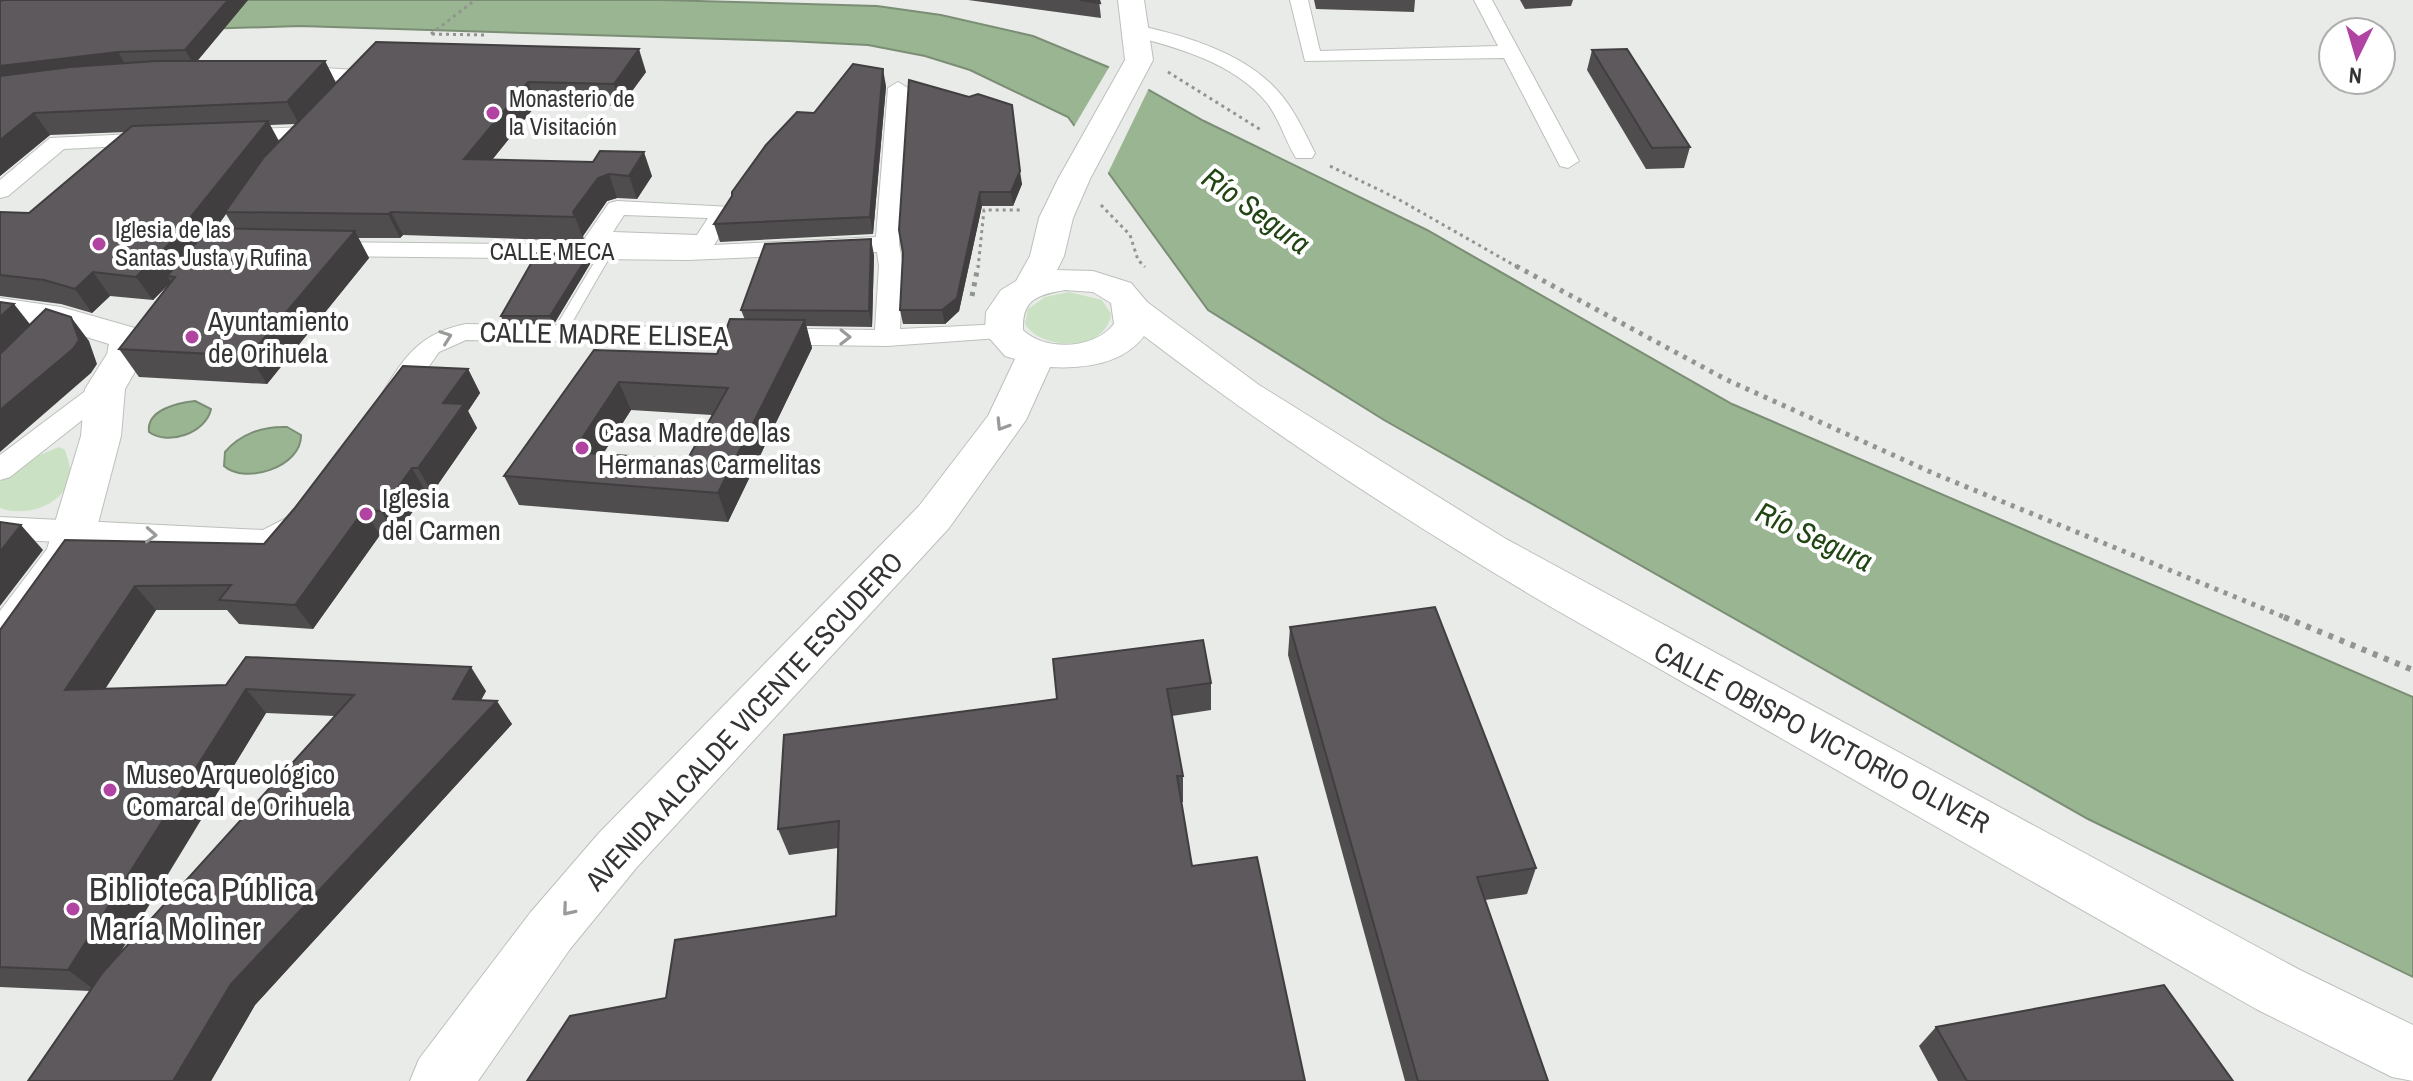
<svg xmlns="http://www.w3.org/2000/svg" width="2413" height="1081" font-family="'Archivo Narrow',sans-serif">
  <style>
    .green { fill: #cae2c3 }
    .water { fill: #9ab591; stroke: #7b8e75; stroke-width: 2 }
    .pier { fill: #e8ebe7 }
    .lines { fill: none; stroke-linecap: round; stroke-linejoin: round }
    .lane-casing { stroke: #bcc0bb; stroke-width: 2 }
    .street-casing { stroke: #bcc0bb; stroke-width: 2 }
    .secondary-casing { stroke: #bcc0bb; stroke-width: 2 }
    .path-far2 { stroke: #919491; stroke-width: 3; stroke-dasharray: 3 4; stroke-linecap: butt }
    .path-far1 { stroke: #919491; stroke-width: 5; stroke-dasharray: 4 6; stroke-linecap: butt }
    .path { stroke: #919491; stroke-width: 6; stroke-dasharray: 5 7; stroke-linecap: butt }
    .lane { fill: #fff; fill-rule: evenodd }
    .street { fill: #fff; fill-rule: evenodd }
    .secondary { fill: #fff; fill-rule: evenodd }
    .wall { fill: #504d4f; fill-rule: evenodd }
    .shaded-wall { fill: #413e40 }
    .building { fill: #5d595c; stroke: #413e40; stroke-width: 2; fill-rule: evenodd }
    .oneway { stroke: #999a99 }
    .poi-dot { fill: #b144a3; stroke: #fff; stroke-width: 3 }
    .labels { text-anchor: middle; stroke-width: 8; stroke-linejoin: round; paint-order: stroke }
    .far-poi-label { font-size: 24px; fill: #333433; stroke: #fff; text-anchor: start }
    .far-street-label { font-size: 24px; fill: #333433; stroke: #fff }
    .poi-label { font-size: 28px; fill: #333433; stroke: #fff; text-anchor: start }
    .street-label { font-size: 28px; fill: #333433; stroke: #fff }
    .water-label { font-size: 30px; font-style: italic; fill: #214513; stroke: #fff }
    .near-poi-label { font-size: 34px; fill: #333433; stroke: #fff; text-anchor: start }
  </style>
  <rect width="100%" height="100%" fill="#e8ebe7"/>
  <g class="green">
    <path d="M 1069,292 L 1102,300 L 1111,314 C 1107,351 1042,352 1025,324 L 1028,309 L 1045,297 Z"/>
    <path d="M 59,447 L 65,450 C 67,457 71,466 70,474 C 67,505 25,518 0,508 L 0,482 L 35,457 Z"/>
  </g>
  <g class="water">
    <polygon points="233,0 662,0 877,6 941,15 1033,36 1108,67 1204,121 1427,230 1732,404 2413,697 2413,977 2088,819 1384,420 1208,310 1068,117 970,70 925,56 868,45 788,41 300,26 0,35"/>
    <path d="M 195,401 L 211,409 C 206,433 168,446 149,432 C 146,410 177,403 195,401 Z"/>
    <path d="M 287,427 L 301,435 C 302,467 245,485 224,466 L 225,452 C 240,434 263,426 287,427 Z"/>
  </g>
  <polygon class="pier" points="1111,64 1150,86 1106,177 1072,130"/>
  <g class="lines">
    <defs>
      <polygon id="lane" points="606,249 612,253 566,333 564,336 554,336 552,333 600,253"/>
      <g id="street">
        <polygon points="1290,0 1308,0 1320,51 1498,46 1474,0 1492,0 1579,161 1568,168 1560,166 1504,58 1305,61"/>
        <path d="M 1136,25 C 1183,35 1242,52 1276,89 C 1293,107 1304,131 1315,153 L 1312,158 L 1296,158 C 1285,140 1280,120 1267,103 C 1235,63 1176,47 1129,35 L 1127,31 Z"/>
        <polygon points="293,66 356,70 363,72 367,79 347,100 340,102 330,96 343,81 286,76 283,72"/>
        <path d="M 898,82 L 908,88 L 899,244 L 903,266 L 900,329 L 1004,324 L 1013,327 L 1017,332 L 1013,337 L 887,346 L 466,340 L 439,352 L 401,406 L 391,409 L 381,406 L 378,400 C 403,360 416,334 466,324 L 875,330 L 879,266 L 877,252 L 688,260 L 323,256 L 315,254 L 311,249 L 315,244 L 323,242 L 596,245 L 589,243 L 585,238 L 609,203 L 617,201 L 732,207 L 735,212 L 714,245 L 876,237 L 888,88 ZM 624,215 L 708,218 L 697,235 L 613,232 Z"/>
        <polygon points="304,127 311,129 315,133 311,137 234,142 223,136 234,130"/>
        <polygon points="154,133 162,134 165,139 162,144 64,149 8,196 0,198 0,180 50,138"/>
        <polygon points="105,380 114,383 118,389 114,395 10,477 0,480 0,455 96,383"/>
        <path d="M 300,511 L 310,515 L 315,522 C 304,540 283,547 263,552 L 0,539 L 0,517 L 263,530 Z"/>
      </g>
      <g id="secondary">
        <path d="M 1118,0 L 1144,0 L 1153,60 L 1090,179 L 1073,218 L 1064,256 L 1057,270 L 1093,271 L 1131,283 L 1147,302 L 1259,385 L 1506,539 L 2298,969 L 2413,1025 L 2413,1081 L 2392,1077 L 2256,1009 L 1551,607 C 1411,524 1273,435 1144,336 C 1123,364 1084,369 1050,367 L 1026,420 L 949,528 L 637,867 L 570,949 L 478,1081 L 410,1081 L 419,1059 L 530,913 L 599,833 L 919,506 L 988,416 L 1015,359 L 1005,356 L 985,333 L 986,312 L 1001,290 L 1016,281 L 1030,256 L 1039,218 L 1058,179 L 1125,60 ZM 1065,290 L 1093,292 L 1111,303 L 1114,324 C 1095,349 1045,352 1023,330 C 1022,299 1037,295 1065,290 Z"/>
        <polygon points="0,298 61,307 135,328 147,344 145,354 125,389 121,436 90,554 17,659 0,664 0,611 47,549 81,436 85,389 107,354 109,344 57,328 0,320"/>
      </g>
    </defs>
    <use href="#lane" class="lane-casing"/>
    <use href="#street" class="street-casing"/>
    <use href="#secondary" class="secondary-casing"/>
    <g class="path-far2">
      <polyline points="431,34 475,0"/>
      <polyline points="432,34 485,35"/>
      <polyline points="1168,72 1261,130"/>
      <polyline points="1330,166 1398,199 1519,268"/>
      <polyline points="1101,205 1130,235 1138,260 1145,267"/>
      <polyline points="978,268 984,210 1023,210"/>
    </g>
    <g class="path-far1">
      <polyline points="1516,266 1725,379 1935,474 2289,619"/>
      <polyline points="972,296 978,266"/>
    </g>
    <polyline class="path" points="2284,617 2413,670"/>
    <use href="#lane" class="lane"/>
    <use href="#street" class="street"/>
    <use href="#secondary" class="secondary"/>
  </g>
  <g class="wall">
    <path d="M 3,0 L 248,0 L 197,61 L 325,61 L 336,83 L 646,72 L 621,106 L 537,104 L 492,160 L 652,176 L 637,199 L 617,198 L 607,201 L 583,236 L 584,241 L 403,235 L 400,238 L 358,238 L 369,258 L 267,384 L 139,377 L 119,349 L 169,284 L 153,300 L 110,296 L 92,313 L 61,304 L 0,296 L 0,212 L 29,213 L 126,132 L 50,135 L 0,176 L 0,1 ZM 296,124 L 279,142 L 270,125 ZM 226,214 L 235,229 L 215,229 L 224,217 Z"/>
    <polygon points="968,0 1099,0 1101,18"/>
    <polygon points="1314,0 1415,0 1414,12 1316,9"/>
    <polygon points="1520,0 1573,0 1571,6 1525,9"/>
    <polygon points="1592,50 1690,147 1684,168 1646,169 1587,70"/>
    <polygon points="886,86 873,234 720,242 714,224 814,113"/>
    <polygon points="969,97 1022,184 1013,206 982,206 959,311 945,324 903,324 900,310"/>
    <path d="M 874,255 L 872,327 L 806,326 L 812,348 L 728,522 L 519,505 L 504,476 L 594,350 L 717,354 L 745,320 L 741,310 ZM 631,410 L 712,415 L 687,460 L 603,454 Z"/>
    <polygon points="587,257 590,264 554,324 504,324 501,316"/>
    <path d="M 468,369 L 480,393 L 468,411 L 477,428 L 432,493 L 426,492 L 396,536 L 380,535 L 313,629 L 239,624 L 227,610 L 156,610 L 105,689 L 226,685 L 486,691 L 481,700 L 512,724 L 255,1005 L 211,1081 L 28,1081 L 90,991 L 0,987 L 0,630 L 264,544 ZM 266,713 L 335,716 L 119,955 Z"/>
    <polygon points="1290,627 1536,868 1527,894 1485,900 1548,1081 1405,1081 1288,655"/>
    <polygon points="1211,683 1211,710 1172,716 1183,776 1183,802 666,998 836,916 838,848 789,855 778,829 784,735"/>
    <polygon points="1936,1027 2233,1081 1938,1081 1919,1046"/>
  </g>
  <g class="shaded-wall">
    <polygon points="228,0 248,0 194,65 185,50"/>
    <polygon points="639,49 646,72 621,106 614,84"/>
    <polygon points="118,52 127,67 0,82 0,66"/>
    <polygon points="325,61 336,83 299,124 287,102"/>
    <polygon points="883,69 886,86 873,234 870,217"/>
    <polygon points="528,82 537,104 474,182 464,159"/>
    <polygon points="34,113 50,135 0,176 0,140"/>
    <polygon points="268,121 280,143 225,212 226,214 186,267 175,277 167,276 171,282 153,300 136,277"/>
    <polygon points="644,152 652,176 637,199 629,176"/>
    <polygon points="1020,171 1022,184 1013,206 1011,192"/>
    <polygon points="609,174 617,198 607,201 583,236 584,241 573,212 598,178"/>
    <polygon points="980,192 982,206 959,311 945,324 942,310"/>
    <polygon points="391,212 403,235 400,238 388,214"/>
    <polygon points="355,231 369,258 267,384 249,356"/>
    <polygon points="871,239 874,255 872,327 869,311"/>
    <polygon points="587,257 590,264 554,324 550,316"/>
    <polygon points="93,272 110,296 92,313 75,289"/>
    <polygon points="14,304 33,328 0,360 0,317"/>
    <polygon points="71,317 89,341 97,364 91,373 0,452 0,410"/>
    <polygon points="805,320 812,348 728,522 718,493"/>
    <polygon points="468,369 480,393 468,411 477,428 432,493 418,468 443,403"/>
    <polygon points="619,382 631,410 586,480 573,452"/>
    <polygon points="412,468 426,492 396,536 381,511"/>
    <polygon points="364,510 380,535 313,629 295,605"/>
    <polygon points="21,525 43,550 0,606 0,552"/>
    <polygon points="135,586 156,610 89,714 65,690"/>
    <polygon points="471,667 486,691 469,722 453,699"/>
    <polygon points="246,689 266,713 96,991 68,970"/>
    <polygon points="497,701 512,724 255,1005 211,1081 173,1081 231,984"/>
  </g>
  <g class="building">
    <polygon points="3,0 228,0 185,50 118,52 0,66 0,1"/>
    <polygon points="1080,0 1099,0 1100,3"/>
    <polygon points="376,42 639,49 614,84 528,82 464,159 593,162 600,151 644,152 629,176 609,174 598,178 573,212 575,217 391,212 388,214 225,212 264,157"/>
    <polygon points="1627,49 1690,147 1652,148 1592,50"/>
    <polygon points="156,61 325,61 287,102 34,113 0,140 0,76 70,67"/>
    <polygon points="853,64 883,69 870,217 714,224 732,196 732,192 766,145 797,112 814,113"/>
    <polygon points="909,80 969,97 978,94 1012,105 1020,171 1011,192 980,192 957,298 942,310 900,310 903,253 899,230"/>
    <polygon points="268,121 170,243 136,277 93,272 75,289 44,280 0,275 0,212 29,213 132,126"/>
    <polygon points="209,228 355,231 249,356 119,349 175,277 167,276"/>
    <polygon points="871,239 869,311 741,310 765,244"/>
    <polygon points="537,253 584,254 587,257 550,316 501,316"/>
    <polygon points="0,302 14,304 0,317"/>
    <polygon points="46,309 71,317 79,340 73,349 0,410 0,354"/>
    <path d="M 730,319 L 805,320 L 718,493 L 504,476 L 594,350 L 717,354 ZM 619,382 L 728,388 L 687,460 L 573,452 Z"/>
    <polygon points="403,366 468,369 443,403 464,404 418,468 412,468 381,511 364,510 295,605 219,600 231,585 135,586 65,690 226,685 246,657 471,667 453,699 497,701 231,984 173,1081 28,1081 103,972 354,695 246,689 68,970 0,967 0,630 65,540 264,544 294,509"/>
    <polygon points="0,522 21,525 0,552"/>
    <polygon points="1435,607 1536,868 1477,877 1548,1081 1418,1081 1290,627"/>
    <polygon points="1203,640 1211,683 1167,689 1183,776 1177,776 1192,866 1257,857 1305,1081 527,1081 570,1016 666,998 675,940 836,916 839,821 778,829 784,735 1057,699 1053,659"/>
    <polygon points="2164,985 2233,1081 1967,1081 1936,1027"/>
  </g>
  <defs><path id="oneway-chevron" d="M-2-3.5L2.5 0L-2 3.5" fill="none" stroke-width="1.6" stroke-linecap="round" stroke-linejoin="round" transform="scale(2)"/></defs>
  <g class="oneway">
    <use href="#oneway-chevron" transform="translate(446 337) rotate(-20)"/>
    <use href="#oneway-chevron" transform="translate(845 337) rotate(1)"/>
    <use href="#oneway-chevron" transform="translate(1002 425) rotate(122)"/>
    <use href="#oneway-chevron" transform="translate(151 535) rotate(3)"/>
    <use href="#oneway-chevron" transform="translate(568 910) rotate(130)"/>
  </g>
  <g class="poi-dot">
    <circle cx="493" cy="113" r="8"/>
    <circle cx="99" cy="244" r="8"/>
    <circle cx="192" cy="337" r="8"/>
    <circle cx="582" cy="448" r="8"/>
    <circle cx="366" cy="514" r="8"/>
    <circle cx="110" cy="790" r="8"/>
    <circle cx="73" cy="909" r="8"/>
  </g>
  <g class="labels">
    <g class="far-poi-label">
      <text x="509" y="107">Monasterio de<tspan x="509" dy="28">la Visitación</tspan></text>
      <text x="115" y="238">Iglesia de las<tspan x="115" dy="28">Santas Justa y Rufina</tspan></text>
    </g>
    <g class="far-street-label">
      <text x="552" y="260">CALLE MECA</text>
    </g>
    <g class="poi-label">
      <text x="208" y="331">Ayuntamiento<tspan x="208" dy="32">de Orihuela</tspan></text>
      <text x="598" y="442">Casa Madre de las<tspan x="598" dy="32">Hermanas Carmelitas</tspan></text>
      <text x="382" y="508">Iglesia<tspan x="382" dy="32">del Carmen</tspan></text>
      <text x="126" y="784">Museo Arqueológico<tspan x="126" dy="32">Comarcal de Orihuela</tspan></text>
    </g>
    <g class="street-label">
      <text transform="translate(604 334) rotate(1)" y="10">CALLE MADRE ELISEA</text>
      <text transform="translate(744 721) rotate(-47)" y="10">AVENIDA ALCALDE VICENTE ESCUDERO</text>
      <text transform="translate(1822 737) rotate(28)" y="10">CALLE OBISPO VICTORIO OLIVER</text>
    </g>
    <g class="water-label">
      <text transform="translate(1256 211) rotate(36)" y="10">Río Segura</text>
      <text transform="translate(1814 537) rotate(25)" y="10">Río Segura</text>
    </g>
    <g class="near-poi-label">
      <text x="89" y="901">Biblioteca Pública<tspan x="89" dy="39">María Moliner</tspan></text>
    </g>
  </g>
  <g transform="translate(2357 56) rotate(185)"><circle r="38" fill="#ffffff" stroke="#adaead" stroke-width="2"/>
  <path d="M0-6L14 30L0 20L-14 30Z" fill="#b144a3"/>
  <text y="-12" font-size="22" font-weight="bold" text-anchor="middle" fill="#333433">N</text>
  </g>
</svg>
